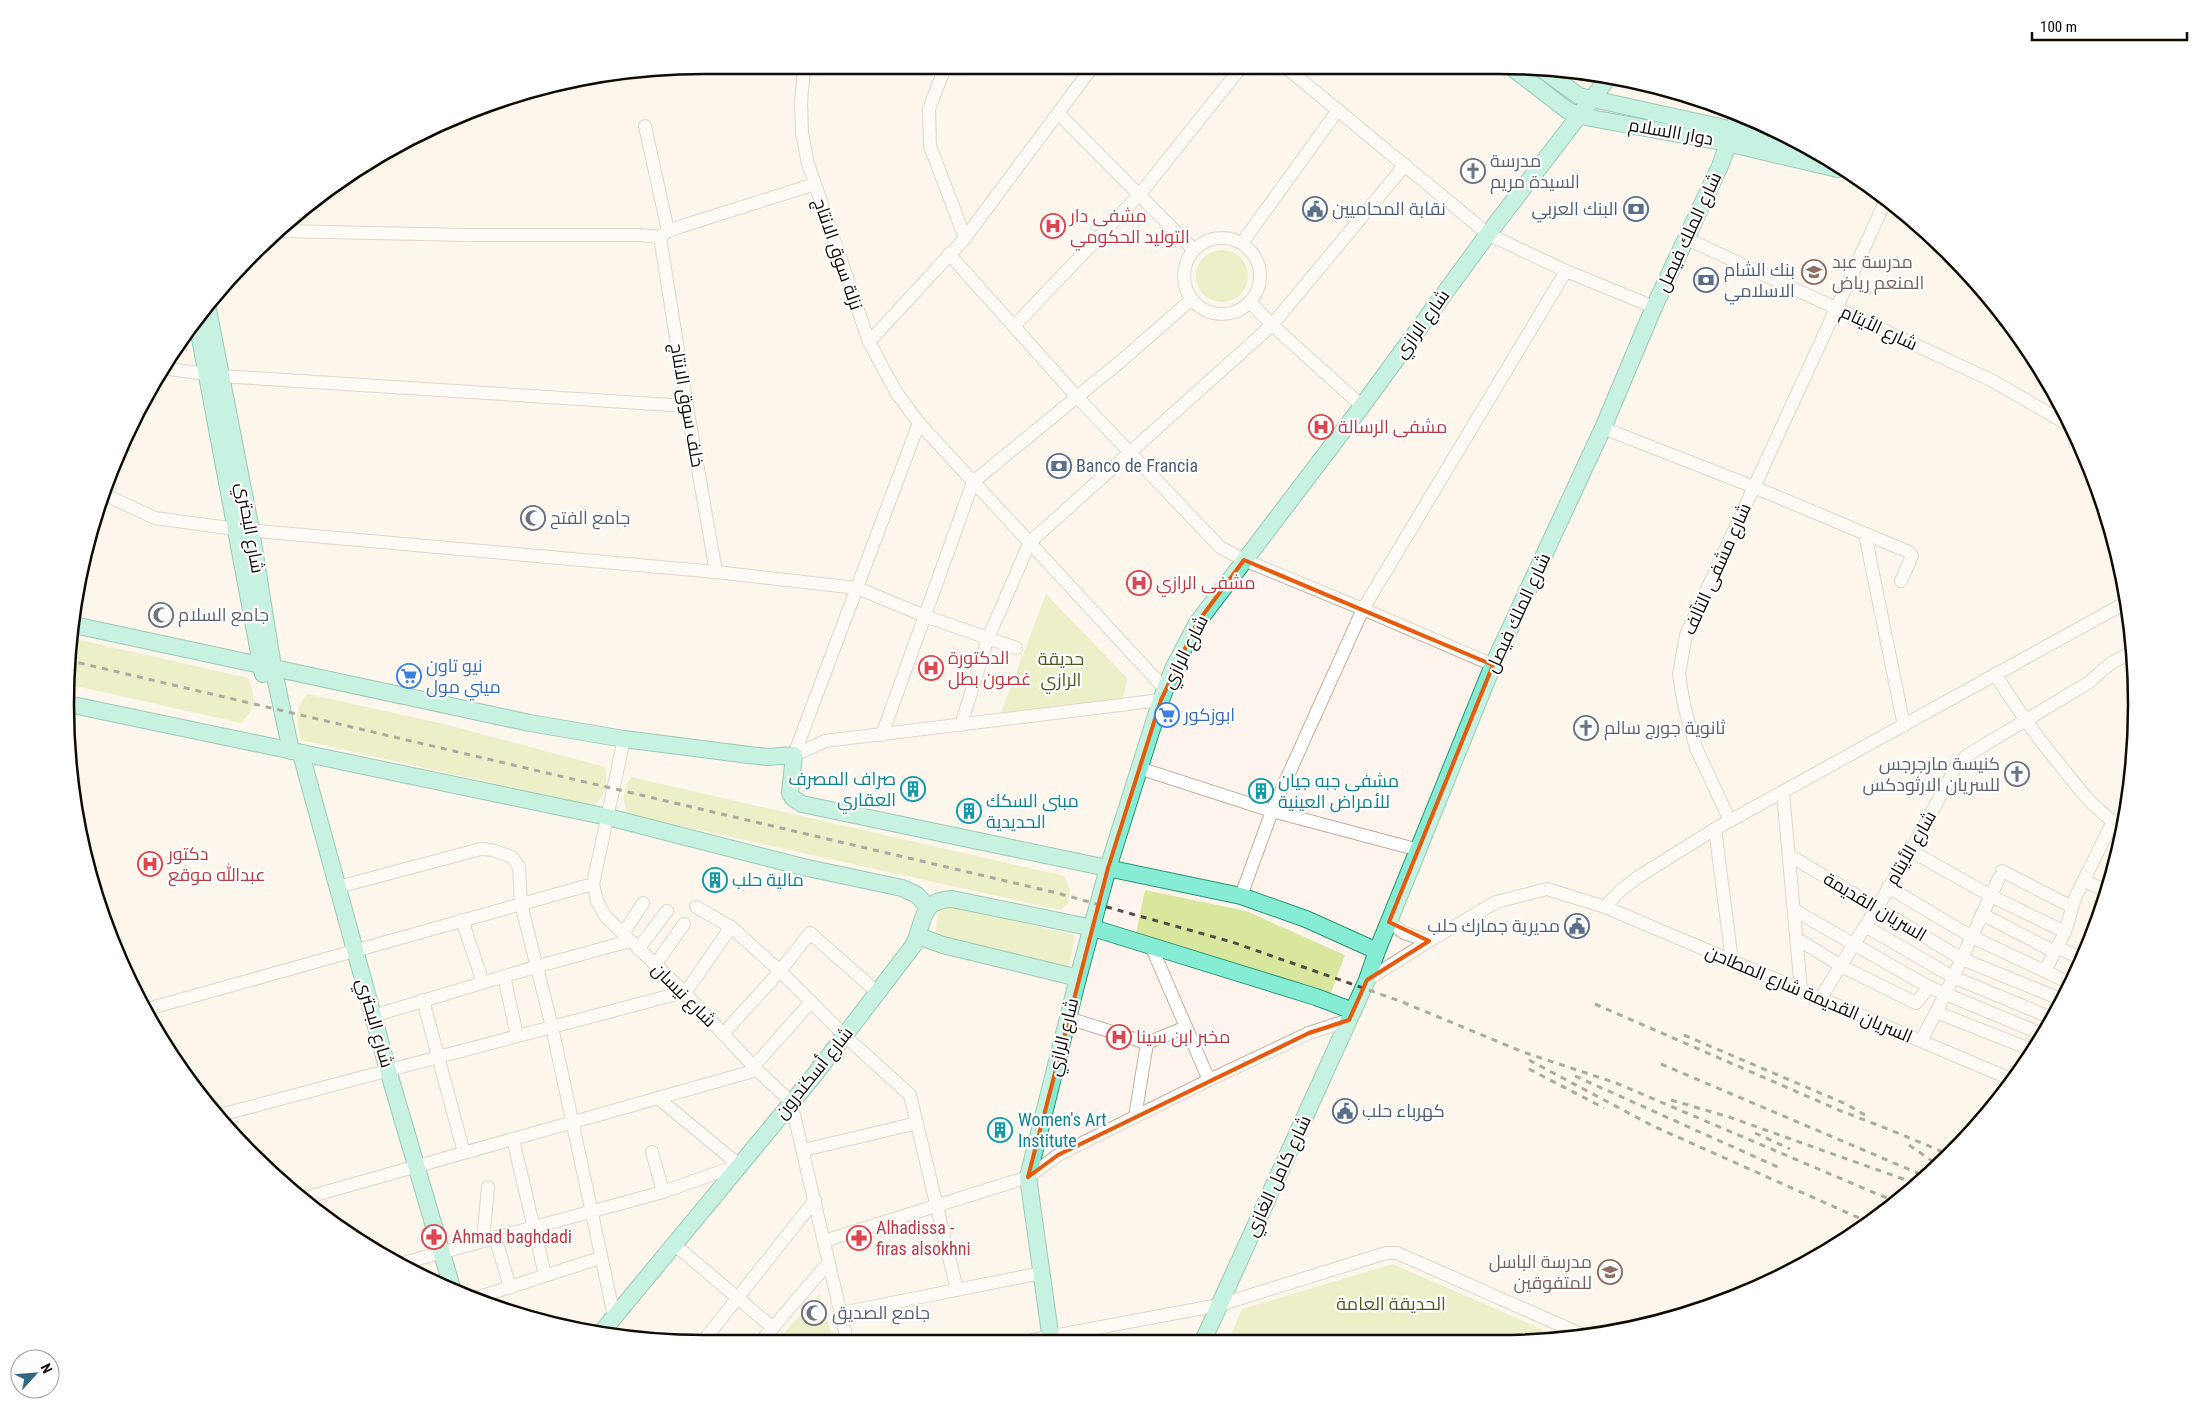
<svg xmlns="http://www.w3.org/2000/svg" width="2202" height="1409" font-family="'Roboto Condensed',Cairo,sans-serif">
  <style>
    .green { fill: #d9e69d }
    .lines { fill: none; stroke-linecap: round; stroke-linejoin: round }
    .minor-casing { stroke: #c1b19d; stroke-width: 14 }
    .major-casing { stroke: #289577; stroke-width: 18 }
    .minor { stroke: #fff; stroke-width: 12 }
    .major { stroke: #86ecd3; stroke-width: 16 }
    .rail { stroke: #524d46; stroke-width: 3; stroke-dasharray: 6 6; stroke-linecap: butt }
    .marked { fill: none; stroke: #e8590c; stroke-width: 4; stroke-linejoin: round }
    .labels { text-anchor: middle; stroke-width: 4.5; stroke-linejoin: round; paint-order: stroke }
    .street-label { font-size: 18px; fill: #100b05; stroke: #fff }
    .worship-label { font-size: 18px; fill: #5b616d; stroke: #fff; text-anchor: start }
    .service-label { font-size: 18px; fill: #4e5e75; stroke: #fff; text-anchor: start }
    .health-label { font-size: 18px; fill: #be3a42; stroke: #fff; text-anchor: start }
    .education-label { font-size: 18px; fill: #785e54; stroke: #fff; text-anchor: start }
    .park-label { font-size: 18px; fill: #4f571c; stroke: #fff }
    .shop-label { font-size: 18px; fill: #366cbe; stroke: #fff; text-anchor: start }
    .culture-label { font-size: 18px; fill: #0d838f; stroke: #fff; text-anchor: start }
    .rim { fill: none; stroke: #100b05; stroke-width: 2.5 }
  </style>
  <rect width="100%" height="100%" fill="#fdf5ed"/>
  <g class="green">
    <circle cx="1222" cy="276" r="26"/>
    <polygon points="1046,594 1127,678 1123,699 997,723"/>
    <path d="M 71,638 L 248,678 C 256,695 256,709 241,723 L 67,684 L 66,663 Z"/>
    <path d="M 307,694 L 444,724 L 605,767 C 608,782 605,795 594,806 L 301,740 C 296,720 294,710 307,694 Z"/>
    <path d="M 631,777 L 1064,876 L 1070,891 L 1068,904 L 1060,910 L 627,814 C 623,801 622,789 631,777 Z"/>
    <polygon points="1145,890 1246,911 1345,955 1331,993 1136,933"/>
    <polygon points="940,904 1075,935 1069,967 934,939"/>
    <polygon points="1393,1264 1564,1339 1540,1343 1228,1341 1242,1309"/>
    <polygon points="819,1294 833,1339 785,1339 783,1334"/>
  </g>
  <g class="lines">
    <defs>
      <g id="minor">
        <polyline points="804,70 801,102 802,133 808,164 815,184 869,342 896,392 919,423 1165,689"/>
        <polyline points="944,70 929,109 930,146 965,238"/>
        <polyline points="1289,70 1488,234 1566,271 1654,307"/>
        <polyline points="1058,113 1194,250"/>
        <polyline points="645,126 668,231"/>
        <polyline points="278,231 468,235 640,235 660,237 668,231 679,227 815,184"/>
        <polyline points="660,237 687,406 716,572"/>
        <polyline points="1685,238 1993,381 2069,425"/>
        <circle cx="1222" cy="276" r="38"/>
        <polyline points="1242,243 1338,110"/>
        <polyline points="949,254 1077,397 1220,547 1244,560 1363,609 1493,665"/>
        <polyline points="1250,302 1272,325 1362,406"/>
        <polyline points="1014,326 1140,194 1239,70"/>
        <polyline points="869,342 965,238 1090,70"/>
        <polyline points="162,368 221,376 687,406"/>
        <polyline points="1603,428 1754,487 1909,552 1912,556 1901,581"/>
        <polyline points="114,499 155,518 236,529 716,572 857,588 925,616 1016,648"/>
        <polyline points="1865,534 1904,726"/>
        <path d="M 1995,674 C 2015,706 2036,736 2060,765 C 2079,789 2095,811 2122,827"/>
        <polyline points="961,725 988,638 1030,542 1272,325 1405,165"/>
        <polyline points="882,735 973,482 1121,361 1192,299"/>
        <polyline points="624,739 593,884 597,901 606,917 684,992 757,1070 791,1102 847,1340"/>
        <polyline points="794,755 825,741 1161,700"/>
        <polyline points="794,755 919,423"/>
        <polyline points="1139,768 1272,811 1419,850"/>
        <polyline points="1783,793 1801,990"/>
        <polyline points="1730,821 1696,748 1684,705 1679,674 1686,635 1887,198"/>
        <polyline points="1715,829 1732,961"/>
        <polyline points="1911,851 1991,896 2065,932"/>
        <polyline points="1789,855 1962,959 2063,1000"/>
        <polyline points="2002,871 2072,907"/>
        <polyline points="2084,881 2107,891"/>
        <polyline points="338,887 481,849 492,850 512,857 519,867 521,904 552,1027 614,1316"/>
        <polyline points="1888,887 1972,937 2072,984"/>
        <polyline points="1241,896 1272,811 1363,609 1566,271"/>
        <polyline points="696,907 731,927 780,971 845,1036 910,1095 957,1290"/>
        <polyline points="1605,907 1620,891 1638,877 1715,829 2127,602"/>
        <polyline points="1794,910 1929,987 2042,1034"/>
        <polyline points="1982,914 2055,952"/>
        <polyline points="462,920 483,982"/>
        <polyline points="1389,922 1404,933 1429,941"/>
        <polyline points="1865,926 1953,977 2052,1018"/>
        <polyline points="623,934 643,903"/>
        <polyline points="1796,938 1841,966 1916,1003 1929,987"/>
        <polyline points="1151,946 1209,1080"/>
        <polyline points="2057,947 2082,959"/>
        <polyline points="638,949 667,911"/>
        <polyline points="655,965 684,924"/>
        <polyline points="2045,971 2065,932 2075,898 2113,821"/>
        <polyline points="504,976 517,1036"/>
        <polyline points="1367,980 1429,941 1496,902 1547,889 1605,907 2013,1080"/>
        <polyline points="685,993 731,927"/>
        <polyline points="1820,999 1902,867 1956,767 1966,756 2088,683 2110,664 2133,651"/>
        <polyline points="423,1000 464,1153"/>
        <polyline points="144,1010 593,884"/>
        <polyline points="1936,1012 2032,1050"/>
        <polyline points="373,1016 535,967 630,941"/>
        <polyline points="1068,1018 1147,1043 1186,1027"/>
        <polyline points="723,1034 780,971 810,933 877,992"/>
        <polyline points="1921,1041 1945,995 1999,878"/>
        <polyline points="754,1066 811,1002"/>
        <polyline points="658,1098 739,1165"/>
        <polyline points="216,1116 684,992"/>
        <polyline points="1135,1117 1147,1043"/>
        <polyline points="513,1139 545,1275"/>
        <polyline points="804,1150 917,1123"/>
        <polyline points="652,1152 663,1192"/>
        <polyline points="301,1199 757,1070"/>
        <polyline points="495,1237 510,1287"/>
        <polyline points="483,1241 488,1187"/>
        <polyline points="824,1241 1028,1177 1058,1155 1209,1080 1309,1033 1349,1020"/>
        <polyline points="674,1244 773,1328"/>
        <polyline points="403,1263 663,1192 739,1165"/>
        <polyline points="473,1299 600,1258"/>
        <polyline points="841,1313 1041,1273"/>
        <polyline points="705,1339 815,1200"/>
        <polyline points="763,1339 829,1262"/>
        <polyline points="1032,1340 1219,1305 1386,1253 1397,1253 1583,1335"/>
      </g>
      <g id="major">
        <polyline points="1515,70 1567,110 1580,116 1727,143 1838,169"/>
        <polyline points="1543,70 1579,96 1793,143"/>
        <polyline points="207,304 251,530 273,667 291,751"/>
        <polyline points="196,317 263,674"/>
        <polyline points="74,625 530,723 624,739 749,755 768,757 794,755 790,793 793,798 802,804 1241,896 1306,919 1377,951"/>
        <polyline points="68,704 608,817 803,867 902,888 917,895 928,907"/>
        <polyline points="301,754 388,1070 453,1291"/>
        <polyline points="918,936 943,945 1078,978"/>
        <path d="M 601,1333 L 812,1078 L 913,946 C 925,924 918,900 952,899 L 1093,928 L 1316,997 L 1353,1011"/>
        <polyline points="1051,1340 1028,1177 1078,978 1108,868 1161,700 1173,669 1197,623 1362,406 1488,234 1608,78"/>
        <polyline points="1203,1341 1367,980 1377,951 1493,665 1603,428 1654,307 1720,166 1739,113"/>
      </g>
    </defs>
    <use href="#minor" class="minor-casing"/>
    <use href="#major" class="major-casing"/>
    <use href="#minor" class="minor"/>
    <use href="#major" class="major"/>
    <g class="rail">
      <polyline points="67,660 1057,893 1232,942 1400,1001 1523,1052 1616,1083 1896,1202"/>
      <polyline points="1595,1004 1841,1111 1888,1129 1948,1154"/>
      <polyline points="1684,1035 1846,1104 1865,1115"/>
      <polyline points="1529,1060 1653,1126 1868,1222"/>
      <polyline points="1661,1064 1927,1177"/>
      <polyline points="1529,1069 1604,1108"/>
      <polyline points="1575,1076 1780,1168"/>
      <polyline points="1671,1100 1729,1117 1920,1185"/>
      <polyline points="1755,1133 1790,1149"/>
      <polyline points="1909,1145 1938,1165"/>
    </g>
  </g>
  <path d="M0 0H2202V1409H0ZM 1244,560 L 1493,665 L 1389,922 L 1429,941 L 1367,980 L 1349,1020 L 1309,1033 L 1058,1155 L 1028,1177 L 1108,868 L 1161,700 L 1197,623 Z" fill="#fdf5ed" fill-opacity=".55" fill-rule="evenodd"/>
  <path class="marked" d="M 1244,560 L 1493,665 L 1389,922 L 1429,941 L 1367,980 L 1349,1020 L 1309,1033 L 1058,1155 L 1028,1177 L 1108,868 L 1161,700 L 1197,623 Z"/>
  <defs>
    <symbol id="church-ring" viewBox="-11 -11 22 22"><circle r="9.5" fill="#fff" stroke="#6b7280" stroke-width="1.5"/><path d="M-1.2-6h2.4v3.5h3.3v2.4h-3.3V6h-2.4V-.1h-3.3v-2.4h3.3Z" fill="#6b7280"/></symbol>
    <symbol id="civic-ring" viewBox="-11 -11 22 22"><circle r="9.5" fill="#fff" stroke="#5c6f8a" stroke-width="1.5"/><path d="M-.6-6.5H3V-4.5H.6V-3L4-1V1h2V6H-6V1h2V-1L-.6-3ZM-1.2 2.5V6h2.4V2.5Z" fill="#5c6f8a"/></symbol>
    <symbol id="bank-ring" viewBox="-11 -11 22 22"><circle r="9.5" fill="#fff" stroke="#5c6f8a" stroke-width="1.5"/><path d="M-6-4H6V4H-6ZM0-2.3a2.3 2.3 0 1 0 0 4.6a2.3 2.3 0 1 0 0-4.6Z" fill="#5c6f8a"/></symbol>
    <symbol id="hospital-ring" viewBox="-11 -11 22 22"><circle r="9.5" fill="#fff" stroke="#e0444e" stroke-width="1.5"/><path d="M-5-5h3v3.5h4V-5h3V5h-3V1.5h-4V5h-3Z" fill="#e0444e"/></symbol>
    <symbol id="school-ring" viewBox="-11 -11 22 22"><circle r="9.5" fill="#fff" stroke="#8d6e63" stroke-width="1.5"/><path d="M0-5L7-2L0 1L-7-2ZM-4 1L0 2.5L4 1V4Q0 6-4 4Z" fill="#8d6e63"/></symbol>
    <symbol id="mosque-ring" viewBox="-11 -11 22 22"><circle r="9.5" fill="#fff" stroke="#6b7280" stroke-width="1.5"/><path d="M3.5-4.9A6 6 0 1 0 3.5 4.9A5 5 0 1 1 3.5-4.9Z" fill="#6b7280"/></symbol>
    <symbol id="supermarket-ring" viewBox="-11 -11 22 22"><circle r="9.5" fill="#fff" stroke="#3f7fe0" stroke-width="1.5"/><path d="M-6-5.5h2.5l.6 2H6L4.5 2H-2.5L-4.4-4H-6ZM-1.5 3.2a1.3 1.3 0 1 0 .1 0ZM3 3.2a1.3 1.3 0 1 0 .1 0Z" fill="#3f7fe0"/></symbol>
    <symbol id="building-ring" viewBox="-11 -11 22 22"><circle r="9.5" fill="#fff" stroke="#0f9aa8" stroke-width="1.5"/><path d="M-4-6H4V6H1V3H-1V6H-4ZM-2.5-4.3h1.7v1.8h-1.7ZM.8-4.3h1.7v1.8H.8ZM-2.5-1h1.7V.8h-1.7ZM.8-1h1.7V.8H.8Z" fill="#0f9aa8"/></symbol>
    <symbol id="pharmacy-ring" viewBox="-11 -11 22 22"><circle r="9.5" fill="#fff" stroke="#e0444e" stroke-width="1.5"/><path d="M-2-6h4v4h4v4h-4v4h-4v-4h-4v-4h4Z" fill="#e0444e"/></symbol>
  </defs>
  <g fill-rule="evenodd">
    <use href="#church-ring" x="1459" y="157" width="28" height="28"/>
    <use href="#civic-ring" x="1301" y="195" width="28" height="28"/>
    <use href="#bank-ring" x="1622" y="195" width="28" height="28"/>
    <use href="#hospital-ring" x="1039" y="212" width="28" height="28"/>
    <use href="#school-ring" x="1800" y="258" width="28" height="28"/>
    <use href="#bank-ring" x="1692" y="266" width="28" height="28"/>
    <use href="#hospital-ring" x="1307" y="413" width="28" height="28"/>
    <use href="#bank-ring" x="1045" y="452" width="28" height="28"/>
    <use href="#mosque-ring" x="519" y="504" width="28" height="28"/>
    <use href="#hospital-ring" x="1125" y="569" width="28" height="28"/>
    <use href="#mosque-ring" x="147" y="601" width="28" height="28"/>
    <use href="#hospital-ring" x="917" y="654" width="28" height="28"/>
    <use href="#supermarket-ring" x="395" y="662" width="28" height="28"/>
    <use href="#supermarket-ring" x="1153" y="701" width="28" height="28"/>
    <use href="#church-ring" x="1572" y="714" width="28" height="28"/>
    <use href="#church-ring" x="2003" y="760" width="28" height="28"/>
    <use href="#building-ring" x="899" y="775" width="28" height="28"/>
    <use href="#building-ring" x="1247" y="777" width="28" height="28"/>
    <use href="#building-ring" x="955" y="797" width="28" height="28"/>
    <use href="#hospital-ring" x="136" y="850" width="28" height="28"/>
    <use href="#building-ring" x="701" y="866" width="28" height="28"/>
    <use href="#civic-ring" x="1563" y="912" width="28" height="28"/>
    <use href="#hospital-ring" x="1105" y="1023" width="28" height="28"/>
    <use href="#civic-ring" x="1331" y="1097" width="28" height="28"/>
    <use href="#building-ring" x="986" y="1116" width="28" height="28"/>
    <use href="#pharmacy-ring" x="420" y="1223" width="28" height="28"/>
    <use href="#pharmacy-ring" x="845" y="1224" width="28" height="28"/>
    <use href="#school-ring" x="1596" y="1258" width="28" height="28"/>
    <use href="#mosque-ring" x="800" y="1299" width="28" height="28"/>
  </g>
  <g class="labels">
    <g class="street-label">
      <text transform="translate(1671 132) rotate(10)" y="6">دوار االسلام</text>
      <text transform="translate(1689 232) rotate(-65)" y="6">شارع الملك فيصل</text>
      <text transform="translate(838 254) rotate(71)" y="6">نزلة سوق الانتاج</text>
      <text transform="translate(1422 324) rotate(-54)" y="6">شارع الرازي</text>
      <text transform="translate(1879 328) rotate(25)" y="6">شارع الأيتام</text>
      <text transform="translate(687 405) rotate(80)" y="6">خلف سوق الانتاج</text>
      <text transform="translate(250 528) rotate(80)" y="6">شارع البحتري</text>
      <text transform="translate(1717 569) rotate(-66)" y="6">شارع مشفى التآلف</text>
      <text transform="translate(1518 613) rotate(-65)" y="6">شارع الملك فيصل</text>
      <text transform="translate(1185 652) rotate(-63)" y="6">شارع الرازي</text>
      <text transform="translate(1911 848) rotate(-60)" y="6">شارع الأيتام</text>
      <text transform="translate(1875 907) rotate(31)" y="6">السريان القديمة</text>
      <text transform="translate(1809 994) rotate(23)" y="6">السريان القديمة شارع المطاحن</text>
      <text transform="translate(684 995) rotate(45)" y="6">شارع نيسان</text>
      <text transform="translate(375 1023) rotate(74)" y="6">شارع البحتري</text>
      <text transform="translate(1063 1037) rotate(-76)" y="6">شارع الرازي</text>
      <text transform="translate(814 1073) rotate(-51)" y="6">شارع أسكندرون</text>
      <text transform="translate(1278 1176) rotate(-65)" y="6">شارع كامل الغازي</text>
    </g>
    <g class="worship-label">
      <text x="1490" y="167">مدرسة<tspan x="1490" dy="21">السيدة مريم</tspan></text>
      <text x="550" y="524">جامع الفتح</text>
      <text x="178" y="621">جامع السلام</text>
      <text x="1604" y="734">ثانوية جورج سالم</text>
      <text x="2000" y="770" text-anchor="end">كنيسة مارجرجس<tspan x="2000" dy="21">للسريان الارثودكس</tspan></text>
      <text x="832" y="1319">جامع الصديق</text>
    </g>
    <g class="service-label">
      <text x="1332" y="215">نقابة المحاميين</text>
      <text x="1618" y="215" text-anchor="end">البنك العربي</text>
      <text x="1724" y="276">بنك الشام<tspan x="1724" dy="21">الاسلامي</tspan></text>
      <text x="1076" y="472">Banco de Francia</text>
      <text x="1560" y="932" text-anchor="end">مديرية جمارك حلب</text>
      <text x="1362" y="1117">كهرباء حلب</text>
    </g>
    <g class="health-label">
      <text x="1070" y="222">مشفى دار<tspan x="1070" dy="21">التوليد الحكومي</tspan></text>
      <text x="1338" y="433">مشفى الرسالة</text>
      <text x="1156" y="589">مشفى الرازي</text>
      <text x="948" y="664">الدكتورة<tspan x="948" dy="21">غصون بطل</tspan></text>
      <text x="168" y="860">دكتور<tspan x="168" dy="21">عبدالله موقع</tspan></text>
      <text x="1136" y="1043">مخبر ابن سينا</text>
      <text x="876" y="1234">Alhadissa -<tspan x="876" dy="21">firas alsokhni</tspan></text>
      <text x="452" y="1243">Ahmad baghdadi</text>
    </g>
    <g class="education-label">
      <text x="1832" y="268">مدرسة عبد<tspan x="1832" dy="21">المنعم رياض</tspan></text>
      <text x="1592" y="1268" text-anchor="end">مدرسة الباسل<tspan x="1592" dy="21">للمتفوقين</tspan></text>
    </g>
    <g class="park-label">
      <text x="1061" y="665">حديقة<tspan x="1061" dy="21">الرازي</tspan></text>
      <text x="1391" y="1310">الحديقة العامة</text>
    </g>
    <g class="shop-label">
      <text x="426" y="672">نيو تاون<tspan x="426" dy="21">ميني مول</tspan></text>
      <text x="1184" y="721">ابوزكور</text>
    </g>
    <g class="culture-label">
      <text x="896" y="785" text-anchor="end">صراف المصرف<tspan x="896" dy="21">العقاري</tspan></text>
      <text x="1278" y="787">مشفى جبه جيان<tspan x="1278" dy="21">للأمراض العينية</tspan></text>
      <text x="986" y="807">مبنى السكك<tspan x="986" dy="21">الحديدية</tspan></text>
      <text x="732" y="886">مالية حلب</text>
      <text x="1018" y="1126">Women's Art<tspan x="1018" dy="21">Institute</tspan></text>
    </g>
  </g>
  <path d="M0 0H2202V1409H0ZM704 74H1498A630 630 0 0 1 2128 704V705A630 630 0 0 1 1498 1335H704A630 630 0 0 1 74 705V704A630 630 0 0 1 704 74Z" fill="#fff" fill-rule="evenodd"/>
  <path class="rim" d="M704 74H1498A630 630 0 0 1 2128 704V705A630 630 0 0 1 1498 1335H704A630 630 0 0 1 74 705V704A630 630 0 0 1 704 74Z"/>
  <g transform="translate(35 1374) rotate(64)"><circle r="24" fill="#ffffff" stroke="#9f9d9b"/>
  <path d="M0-4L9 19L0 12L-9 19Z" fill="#306882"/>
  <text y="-8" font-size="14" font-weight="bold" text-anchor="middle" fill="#100b05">N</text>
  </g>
  <path d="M2032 32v8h155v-8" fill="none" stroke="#100b05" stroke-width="2.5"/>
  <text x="2040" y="32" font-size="15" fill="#100b05" stroke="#ffffff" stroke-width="4" paint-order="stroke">100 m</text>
</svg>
